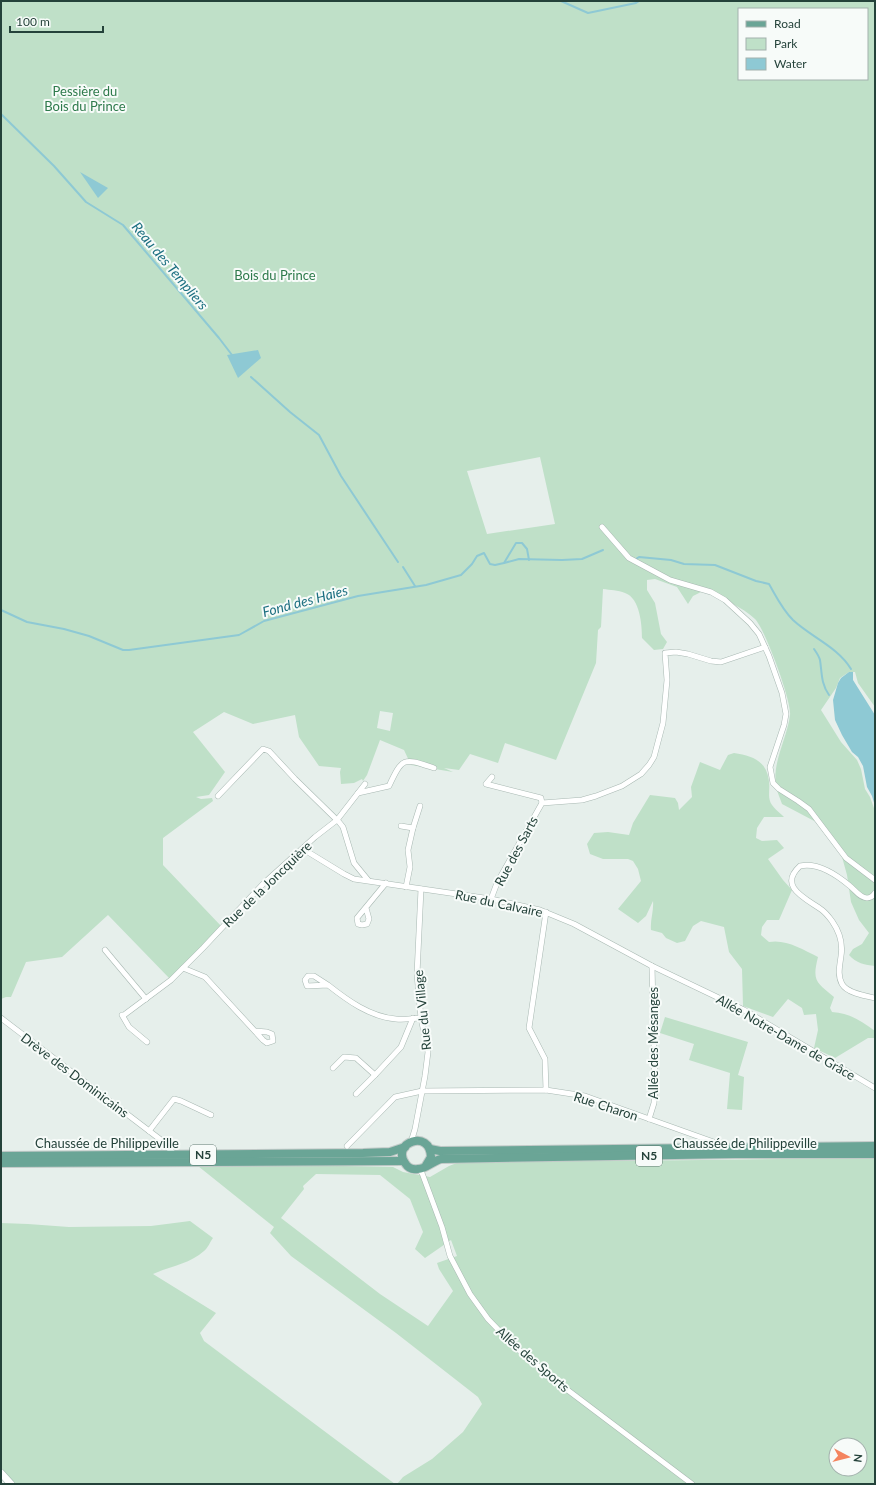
<svg xmlns="http://www.w3.org/2000/svg" width="876" height="1485" font-family="Lato,sans-serif">
  <style>
    .green { fill: #bfe0c8; fill-rule: evenodd }
    .water { fill: #8ec9d4 }
    .lines { fill: none; stroke-linecap: round; stroke-linejoin: round }
    .stream { stroke: #8ec9d4; stroke-width: 2 }
    .street-casing { stroke: #a8b8b2; stroke-width: 6 }
    .secondary-casing { stroke: #a4bbb3; stroke-width: 8 }
    .primary-casing { stroke: #c2cac8; stroke-width: 10 }
    .street { stroke: #fff; stroke-width: 5 }
    .secondary { stroke: #fff; stroke-width: 7 }
    .primary { stroke: #6aa596; stroke-width: 8 }
    .labels { text-anchor: middle; stroke-width: 4; stroke-linejoin: round; paint-order: stroke }
    .shield { fill: #f7fbf9; stroke: #637a73; stroke-width: 1 }
    .shield-label { font-size: 12px; font-weight: bold; fill: #24423a }
    .park-label { font-size: 13px; fill: #2d7a4b; stroke: #f7fbf9 }
    .street-label { font-size: 13px; fill: #24423a; stroke: #f7fbf9 }
    .water-label { font-size: 14px; font-style: italic; fill: #1c6f80; stroke: #f7fbf9 }
  </style>
  <rect width="100%" height="100%" fill="#e6efeb"/>
  <g class="green">
    <path d="M 1,1 L 875,1 L 875,707 L 858,683 L 855,672 L 849,672 L 840,678 L 836,688 L 821,710 L 841,742 L 857,760 L 861,769 L 865,789 L 870,797 L 875,811 L 875,966 C 865,965 856,963 849,955 L 853,949 L 862,944 L 869,933 L 859,920 L 851,902 L 847,875 L 839,846 L 818,823 L 782,804 C 780,798 777,792 776,786 C 772,762 787,739 790,715 C 792,702 765,629 755,619 C 743,607 720,598 705,590 L 693,596 L 688,604 L 677,587 L 655,579 L 647,580 L 647,590 L 655,603 L 661,634 L 667,642 L 663,649 L 654,650 L 642,638 C 642,625 640,598 625,593 C 618,590 610,590 603,589 L 601,627 L 598,630 L 596,663 L 556,760 L 505,743 L 498,763 L 470,754 L 459,770 L 444,768 L 453,772 L 411,765 L 404,750 L 380,740 L 367,775 L 363,781 L 362,779 L 354,783 L 341,784 L 340,772 L 341,768 L 319,766 L 299,737 L 295,715 L 253,724 L 224,712 L 193,732 L 225,772 L 209,795 L 196,797 L 201,799 L 212,798 L 213,801 L 163,838 L 163,865 L 222,927 L 171,980 L 108,915 L 62,957 L 26,962 L 11,997 L 6,997 L 1,999 ZM 739,9 L 867,9 L 867,79 L 739,79 ZM 540,457 L 555,524 L 487,534 L 467,471 ZM 380,711 L 393,713 L 390,731 L 377,728 Z"/>
    <path d="M 734,753 C 753,756 767,761 769,782 C 770,788 768,795 770,801 C 771,806 780,813 784,817 L 764,817 L 757,828 L 756,838 L 762,841 L 777,840 L 784,848 L 768,859 L 783,880 L 792,890 L 779,920 L 767,920 L 762,927 L 761,935 L 769,942 C 786,939 802,949 818,957 C 812,981 816,982 834,997 L 830,1008 L 832,1012 C 850,1013 861,1021 875,1031 L 875,1038 L 868,1038 L 835,1058 L 814,1048 L 818,1030 L 816,1014 L 804,1015 L 802,1008 L 788,999 L 773,1017 L 743,1006 L 742,969 L 729,952 L 724,927 L 701,921 L 693,926 L 685,941 L 677,943 L 666,938 L 662,933 L 651,930 C 650,920 654,911 653,901 L 646,916 L 638,923 L 618,909 L 641,881 L 638,869 L 633,861 L 628,859 L 603,859 L 590,854 L 587,844 L 594,833 L 608,832 L 629,835 L 633,823 L 650,795 L 675,798 L 678,803 L 679,810 L 692,797 L 691,787 L 700,762 L 720,770 L 728,755 Z"/>
    <polygon points="665,1017 748,1042 738,1075 744,1077 742,1110 727,1109 730,1073 689,1060 694,1044 660,1033"/>
    <path d="M 875,1158 L 875,1484 L 397,1484 L 403,1477 L 432,1459 L 463,1432 L 482,1404 L 478,1397 L 396,1333 L 291,1256 L 270,1233 L 274,1227 L 198,1166 L 293,1165 L 393,1167 L 403,1172 L 430,1177 L 449,1166 L 462,1161 L 619,1161 ZM 316,1174 L 380,1175 L 410,1199 L 423,1232 L 415,1249 L 425,1258 L 451,1240 L 457,1256 L 437,1263 L 439,1269 L 453,1291 L 428,1326 L 380,1294 L 281,1218 L 304,1189 L 303,1186 ZM 836,1445 L 860,1445 L 860,1469 L 836,1469 Z"/>
    <path d="M 190,1221 L 213,1238 C 210,1242 208,1248 204,1251 C 190,1264 170,1266 153,1274 L 216,1313 L 200,1333 L 204,1341 L 395,1484 L 14,1484 L 1,1469 L 1,1223 L 28,1224 L 69,1227 L 151,1226 Z"/>
  </g>
  <g class="water">
    <polygon points="80,172 108,188 98,198"/>
    <polygon points="258,350 261,358 238,378 227,355"/>
    <polygon points="849,672 853,672 853,680 875,715 875,806 872,796 867,787 863,766 858,757 852,752 842,735 835,720 833,700 838,683 841,678"/>
  </g>
  <g class="lines">
    <g class="stream">
      <polyline points="561,1 588,13 636,3 639,1"/>
      <polyline points="1,114 54,166 86,202 123,225 219,338 232,355"/>
      <polyline points="251,377 290,412 319,435 341,476 398,562"/>
      <polyline points="1,525 1,527"/>
      <path d="M 636,559 L 639,557 L 671,560 L 684,564 L 715,565 L 756,581 L 769,584 C 776,596 782,609 793,620 C 811,637 838,647 851,669"/>
      <polyline points="504,563 516,543 522,543 527,549 529,560"/>
      <polyline points="403,567 415,586"/>
      <polyline points="1,610 27,622 64,629 89,636 123,650 129,650 239,635 264,621 358,596 426,585 461,575 472,564 477,556 484,553 490,564 495,565 504,563 519,559 562,560 582,559 603,550"/>
      <path d="M 814,649 C 816,652 819,656 820,660 C 822,673 821,684 829,695"/>
    </g>
    <defs>
      <g id="street">
        <polyline points="602,527 629,558 670,580 711,592 725,600 750,623 759,634 769,656 782,693 786,714 784,725 770,767 773,783 779,789 798,801 809,809 846,858 875,880"/>
        <polyline points="492,777 486,784 541,798 542,803"/>
        <path d="M 358,793 L 389,786 C 403,756 404,758 434,768"/>
        <polyline points="218,796 263,749 269,751 295,779 339,822 343,827 354,863 368,880"/>
        <polyline points="401,826 413,828"/>
        <polyline points="303,849 344,874 354,879 491,899 540,910 574,924 652,966 744,1010 875,1088"/>
        <polyline points="406,887 410,867 408,850 413,828 420,806"/>
        <path d="M 875,893 C 873,896 871,898 867,898 C 860,898 855,890 850,886 C 837,875 817,862 800,866 C 777,887 807,899 822,910 C 826,913 829,917 832,921 C 839,931 843,944 841,956 C 840,965 837,975 842,984 C 847,993 865,996 875,998"/>
        <polyline points="491,899 497,883 542,803 582,800 596,796 622,786 641,774 649,765 654,757 663,723 667,680 665,653 676,652 688,654 711,661 721,662 765,647"/>
        <polyline points="366,908 369,919 367,924 362,925 358,924 357,918 386,883"/>
        <polyline points="546,912 529,1028 545,1059 546,1090"/>
        <polyline points="105,950 146,999"/>
        <polyline points="183,968 205,977 263,1040 267,1043 273,1041 272,1034 267,1032 255,1031"/>
        <path d="M 328,985 L 314,976 L 308,976 L 305,980 L 307,986 L 328,985 C 347,1000 370,1017 396,1019 C 405,1020 413,1018 421,1018"/>
        <polyline points="1,1018 161,1140 174,1154"/>
        <polyline points="147,1042 129,1027 122,1015 124,1015 171,980 203,948 263,884 315,837 337,820 365,784"/>
        <polyline points="333,1068 344,1057 356,1058 375,1075 401,1047 413,1018"/>
        <polyline points="356,1094 375,1075"/>
        <polyline points="649,1119 654,1103 655,1089 652,966"/>
        <polyline points="149,1131 174,1099 181,1101 211,1115"/>
        <polyline points="411,1142 415,1129 425,1076 428,1052 421,1018 417,974 421,889"/>
        <polyline points="347,1146 395,1097 422,1091 546,1090 585,1096 725,1146"/>
        <polyline points="419,1169 422,1173 442,1227 450,1256 470,1294 488,1319 512,1344 553,1379 692,1484"/>
      </g>
      <polyline id="secondary" points="1,1473 11,1484"/>
      <g id="primary">
        <polyline points="430,1149 440,1151 875,1146"/>
        <polyline points="1,1156 363,1153 390,1152 405,1147"/>
        <polyline points="1,1163 403,1161"/>
        <path d="M 425,1167 L 431,1157 C 430,1128 391,1143 405,1163 C 408,1168 413,1170 418,1169 C 426,1169 433,1161 441,1159 L 735,1154 L 875,1154"/>
      </g>
    </defs>
    <use href="#street" class="street-casing"/>
    <use href="#secondary" class="secondary-casing"/>
    <use href="#primary" class="primary-casing"/>
    <use href="#street" class="street"/>
    <use href="#secondary" class="secondary"/>
    <use href="#primary" class="primary"/>
  </g>
  <g class="labels">
    <g class="shield">
      <rect x="190" y="1145" width="26" height="20" rx="3"/>
      <rect x="636" y="1146" width="26" height="20" rx="3"/>
    </g>
    <g class="shield-label">
      <text x="203" y="1159">N5</text>
      <text x="649" y="1160">N5</text>
    </g>
    <g class="park-label">
      <text x="85" y="96">Pessière du<tspan x="85" dy="15">Bois du Prince</tspan></text>
      <text x="275" y="280">Bois du Prince</text>
    </g>
    <g class="street-label">
      <text transform="translate(516 851) rotate(-62)" y="5">Rue des Sarts</text>
      <text transform="translate(267 884) rotate(-44)" y="5">Rue de la Joncquière</text>
      <text transform="translate(499 903) rotate(12)" y="5">Rue du Calvaire</text>
      <text transform="translate(422 1010) rotate(-96)" y="5">Rue du Village</text>
      <text transform="translate(786 1037) rotate(30)" y="5">Allée Notre-Dame de Grâce</text>
      <text transform="translate(653 1043) rotate(-90)" y="5">Allée des Mésanges</text>
      <text transform="translate(75 1075) rotate(37)" y="5">Drève des Dominicains</text>
      <text transform="translate(606 1106) rotate(18)" y="5">Rue Charon</text>
      <text x="107" y="1148">Chaussée de Philippeville</text>
      <text x="745" y="1148">Chaussée de Philippeville</text>
      <text transform="translate(533 1359) rotate(41)" y="5">Allée des Sports</text>
    </g>
    <g class="water-label">
      <text transform="translate(170 266) rotate(50)" y="5">Reau des Templiers</text>
      <text transform="translate(305 601) rotate(-15)" y="5">Fond des Haies</text>
    </g>
  </g>
  <rect width="876" height="1485" fill="none" stroke="#24423a" stroke-width="4"/>
  <rect x="738" y="8" width="130" height="72" fill="#f7fbf9" stroke="#a3b1ad"/>
  <rect x="746" y="21" width="20" height="6" fill="#6aa596" stroke="#a3b1ad"/>
  <text x="774" y="28" font-size="12" fill="#24423a">Road</text>
  <rect x="746" y="38" width="20" height="12" fill="#bfe0c8" stroke="#a3b1ad"/>
  <text x="774" y="48" font-size="12" fill="#24423a">Park</text>
  <rect x="746" y="58" width="20" height="12" fill="#8ec9d4" stroke="#a3b1ad"/>
  <text x="774" y="68" font-size="12" fill="#24423a">Water</text>
  <g transform="translate(848 1457) rotate(97)"><circle r="19" fill="#f7fbf9" stroke="#a3b1ad"/>
  <path d="M0-3L7 15L0 10L-7 15Z" fill="#f4845f"/>
  <text y="-6" font-size="11" font-weight="bold" text-anchor="middle" fill="#24423a">N</text>
  </g>
  <path d="M10 26v6h93v-6" fill="none" stroke="#24423a" stroke-width="2"/>
  <text x="16" y="26" font-size="12" fill="#24423a" stroke="#f7fbf9" stroke-width="3" paint-order="stroke">100 m</text>
</svg>
